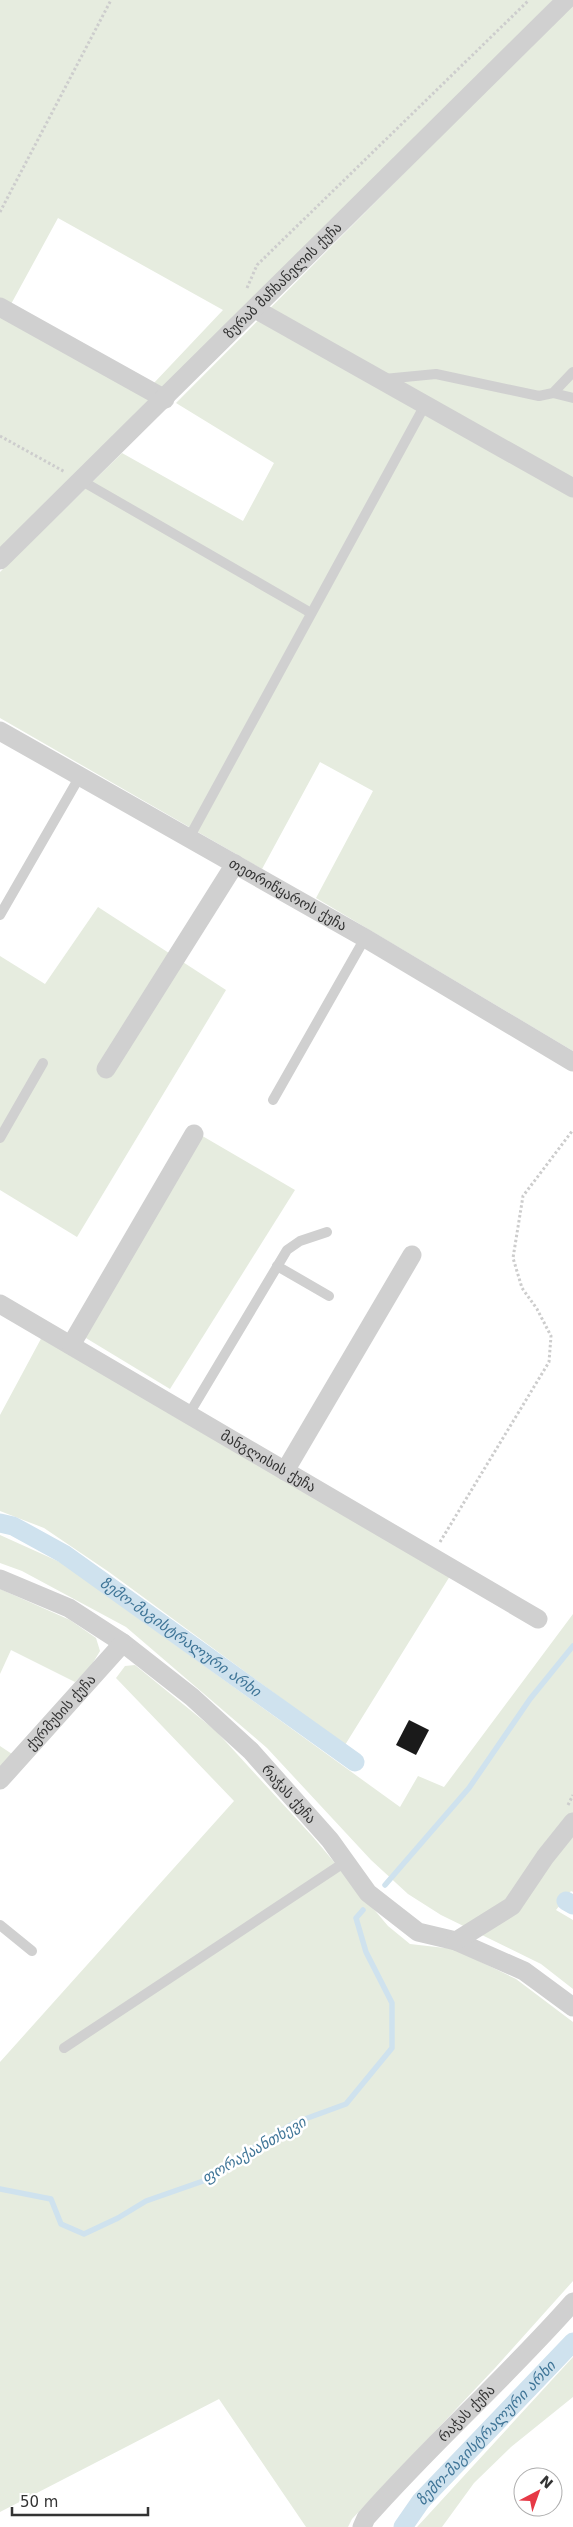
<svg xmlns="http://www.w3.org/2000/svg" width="573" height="2527" font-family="'DejaVu Sans','Noto Sans Georgian',sans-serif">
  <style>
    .green { fill: #e6ecdf; fill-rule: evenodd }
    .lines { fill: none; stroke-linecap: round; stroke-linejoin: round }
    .stream { stroke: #cfe2ee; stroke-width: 5.5 }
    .canal { stroke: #cfe2ee; stroke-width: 19 }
    .building { fill: #1a1a1a }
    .path { stroke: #cdcdcd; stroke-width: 3; stroke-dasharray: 2.5 2.5; stroke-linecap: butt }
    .lane { stroke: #d0d0d0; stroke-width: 10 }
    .street { stroke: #d0d0d0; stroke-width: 19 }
    .labels { text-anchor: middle; stroke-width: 5; stroke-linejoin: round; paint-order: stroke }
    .street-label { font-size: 14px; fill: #333; stroke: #fff }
    .water-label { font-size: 15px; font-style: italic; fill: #3f7597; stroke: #fff }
  </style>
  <rect width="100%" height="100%" fill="#fff"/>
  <g class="green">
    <path d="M 0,0 L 553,0 L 0,553 ZM 58,218 L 223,310 L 153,384 L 10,306 Z"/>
    <polygon points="573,3 573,1051 316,898 373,791 320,762 262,869 0,718 0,572 122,453 243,521 274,463 176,403"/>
    <polygon points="98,907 226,990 77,1237 0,1190 0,956 45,984"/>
    <polygon points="199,1134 295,1190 170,1389 76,1332"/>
    <polygon points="43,1335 450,1576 345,1745 109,1572 44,1528 0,1511 0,1415"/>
    <polygon points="0,1535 62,1563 400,1807 418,1776 444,1787 573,1614 573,1892 571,1891 556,1910 573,1920 573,1989 541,1964 441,1915 408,1894 371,1860 267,1748 126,1627 22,1571 0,1563"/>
    <polygon points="0,1589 70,1620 96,1638 100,1651 91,1666 75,1682 11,1650 0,1674"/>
    <polygon points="135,1665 216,1731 313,1837 388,1926 410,1944 454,1949 516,1979 573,2022 573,2281 495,2368 352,2519 348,2527 306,2527 219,2399 0,2512 0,2062 234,1801 116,1678 125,1666"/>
    <polygon points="0,1746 12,1754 0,1768"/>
    <polygon points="573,2357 573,2397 511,2447 474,2483 442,2527 417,2527"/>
  </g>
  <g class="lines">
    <g class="stream">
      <polyline points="385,1885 469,1788 530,1699 573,1646"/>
      <polyline points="0,2189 51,2199 61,2224 84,2234 118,2218 146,2201 206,2180 232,2161 294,2123 346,2104 392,2048 392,2003 366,1952 356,1918 363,1910"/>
    </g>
    <g class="canal">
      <path id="s1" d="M 0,1523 L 13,1526 L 64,1554 L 355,1762"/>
      <polyline points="566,1901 573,1905"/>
      <path id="s2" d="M 403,2527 L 421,2501 L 573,2342"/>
    </g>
  </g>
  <polygon class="building" points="409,1720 429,1730 416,1755 396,1745"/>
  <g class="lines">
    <g class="path">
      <polyline points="0,212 111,0"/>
      <polyline points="247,288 257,265 529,0"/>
      <polyline points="0,436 65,472"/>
      <polyline points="440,1542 549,1362 551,1336 537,1309 522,1288 513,1258 523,1196 573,1130"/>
      <polyline points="568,1805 573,1795"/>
    </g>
    <g class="lane">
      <polyline points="384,379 436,374 539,396 553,393 573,372"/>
      <polyline points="553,393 573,398"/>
      <polyline points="82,481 311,613"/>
      <polyline points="189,838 425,405"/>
      <polyline points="0,915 80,776"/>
      <polyline points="273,1100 365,938"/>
      <polyline points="0,1138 43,1063"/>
      <polyline points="277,1266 329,1296"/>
      <polyline points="189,1414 287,1250 300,1241 327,1232"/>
      <polyline points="0,1925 32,1951"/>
      <polyline points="64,2048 345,1862"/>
    </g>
    <g class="street">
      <polyline points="0,307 165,399"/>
      <polyline points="255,309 573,488"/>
      <path id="s3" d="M 0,560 L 566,0"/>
      <path id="s4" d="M 0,731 L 365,938 L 573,1062"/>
      <polyline points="106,1069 235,864"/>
      <path id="s5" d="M 0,1304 L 538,1619"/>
      <polyline points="71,1345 194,1134"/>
      <polyline points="285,1471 412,1255"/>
      <path id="s6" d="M 0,1579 L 69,1608 L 123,1643 L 192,1697 L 251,1751 L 330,1840 L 368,1893 L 418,1932 L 456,1941 L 524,1971 L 573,2007"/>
      <path id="s7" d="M 0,1780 L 123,1643"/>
      <polyline points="456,1941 512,1906 545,1857 573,1822"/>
      <path id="s8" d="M 362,2527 L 366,2518 C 432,2443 507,2377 573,2302"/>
    </g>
  </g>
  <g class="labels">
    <g class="street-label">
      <text dy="5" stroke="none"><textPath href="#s3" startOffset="398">ზურაბ მაჩხანელის ქუჩა</textPath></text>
      <text dy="5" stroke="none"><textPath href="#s4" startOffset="331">თეთრიწყაროს ქუჩა</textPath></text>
      <text dy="5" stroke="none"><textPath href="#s5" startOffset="311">მანგლისის ქუჩა</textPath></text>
      <text dy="5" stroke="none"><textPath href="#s7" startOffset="91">ქურმუხის ქუჩა</textPath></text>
      <text dy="5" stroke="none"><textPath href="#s6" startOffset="364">რაჭას ქუჩა</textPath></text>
      <text dy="5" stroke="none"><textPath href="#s8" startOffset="155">რაჭას ქუჩა</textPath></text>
    </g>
    <g class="water-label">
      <text dy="5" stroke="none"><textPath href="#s1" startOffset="215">ზემო-მაგისტრალური არხი</textPath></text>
      <text transform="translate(254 2150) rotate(-30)" y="5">ფორაქაანთხევი</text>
      <text dy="5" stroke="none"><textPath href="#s2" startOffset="126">ზემო-მაგისტრალური არხი</textPath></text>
    </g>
  </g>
  <g transform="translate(538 2492) rotate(41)"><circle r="24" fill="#ffffff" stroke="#adadad"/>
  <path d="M0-4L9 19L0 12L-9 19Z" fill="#e63946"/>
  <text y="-8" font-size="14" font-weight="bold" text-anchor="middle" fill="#333333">N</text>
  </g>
  <path d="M12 2507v8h136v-8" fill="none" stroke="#333333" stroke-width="2.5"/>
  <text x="20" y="2507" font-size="15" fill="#333333" stroke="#ffffff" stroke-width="4" paint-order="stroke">50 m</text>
</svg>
